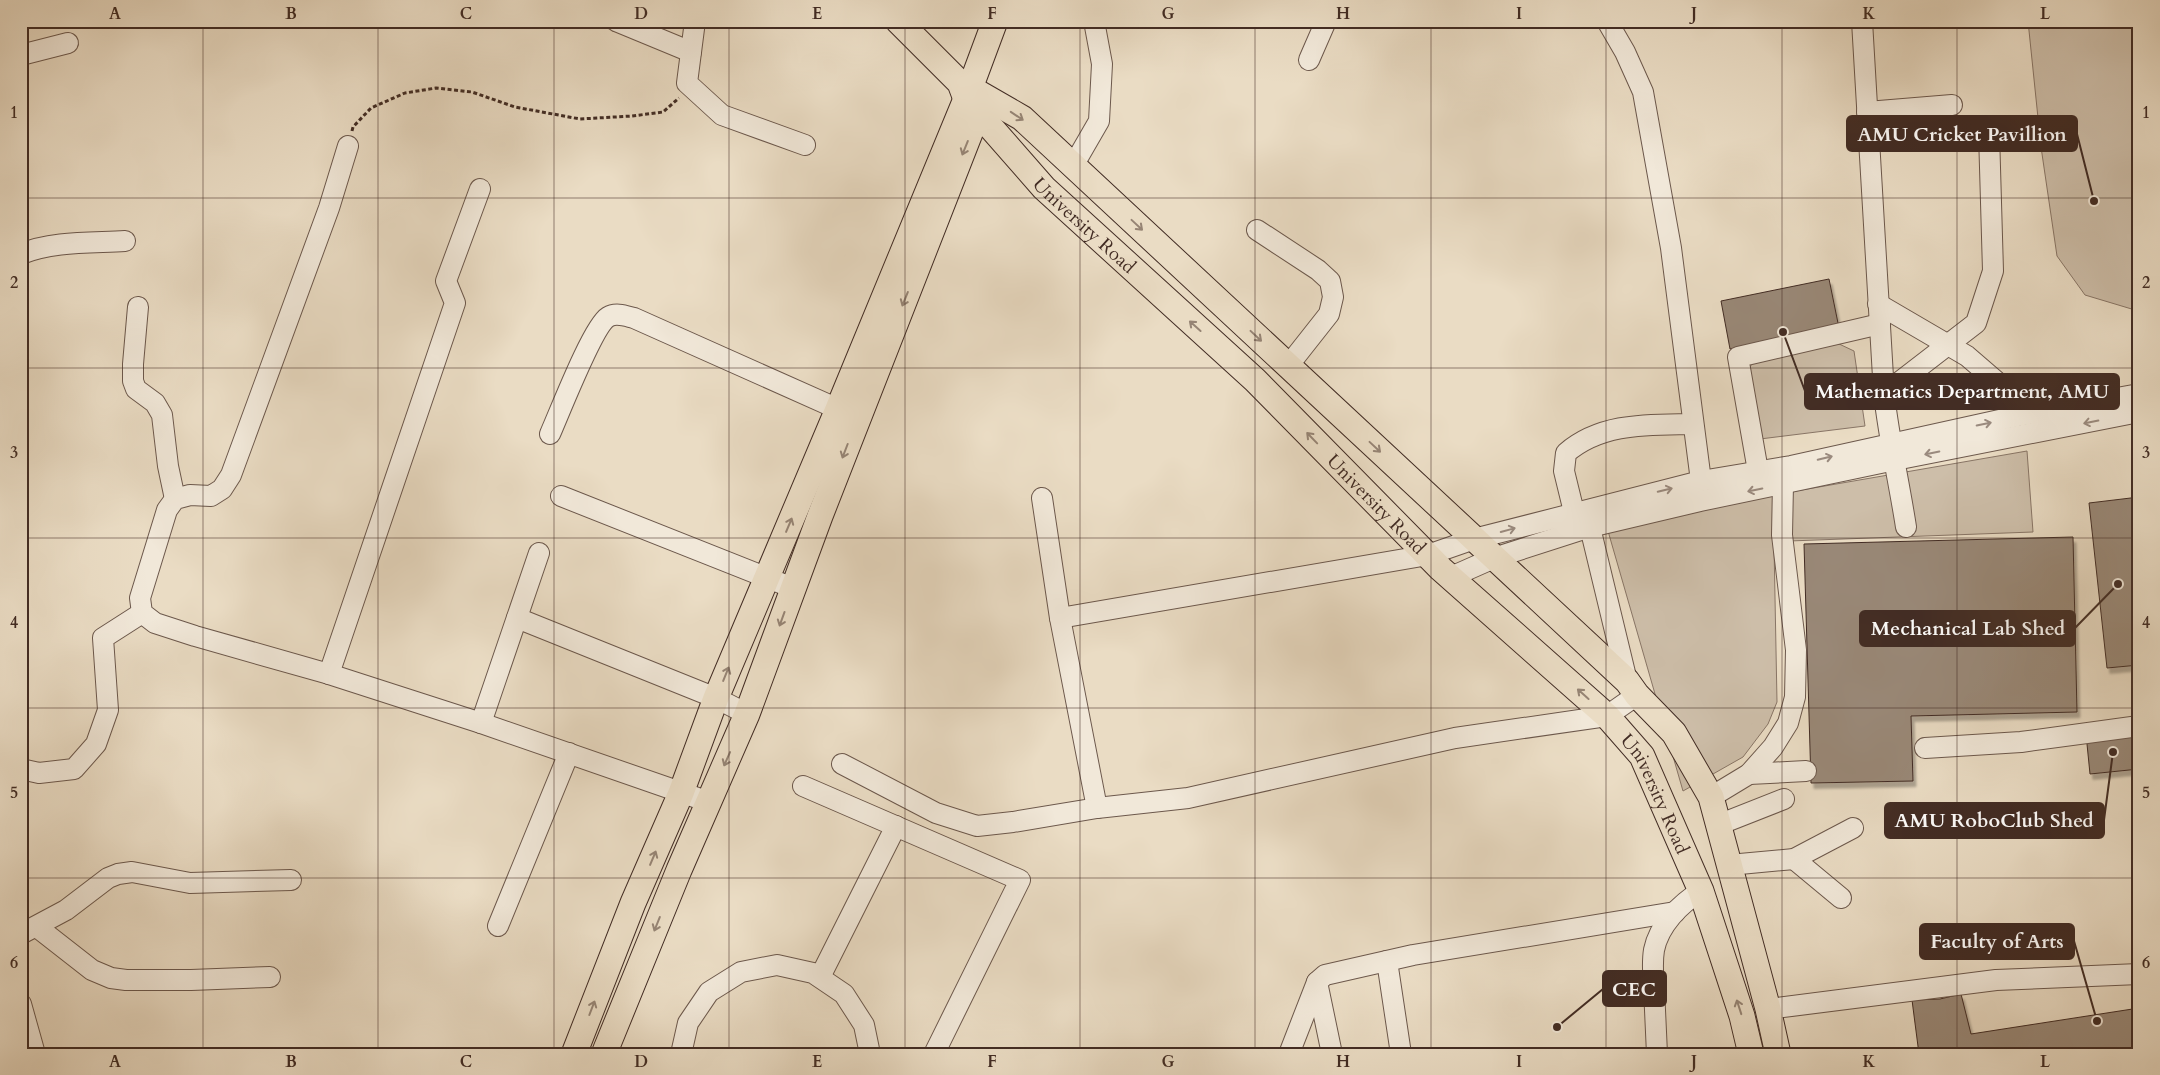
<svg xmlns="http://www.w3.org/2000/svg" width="2160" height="1075" font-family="Cardo,serif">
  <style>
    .green { fill: #cdbea9; stroke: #887566 }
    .building { fill: #987; stroke: #422c24; filter: url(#shadow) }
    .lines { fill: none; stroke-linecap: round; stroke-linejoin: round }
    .minor-casing { stroke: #6c584c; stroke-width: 22 }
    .major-casing { stroke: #422c24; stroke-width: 27 }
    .path { stroke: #422c24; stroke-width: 3; stroke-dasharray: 4 2.5; stroke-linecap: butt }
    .minor { stroke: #f1e8d9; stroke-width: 20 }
    .major { stroke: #eadcc4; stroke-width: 25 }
    .oneway { stroke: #968474 }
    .oneway2 { stroke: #9a8a7e }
    .grid { fill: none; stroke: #422c24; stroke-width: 1; stroke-opacity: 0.55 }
    .labels { text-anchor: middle; stroke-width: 4.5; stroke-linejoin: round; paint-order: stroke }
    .street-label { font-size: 19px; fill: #422c24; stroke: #f1e8d9 }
    .leader { fill: none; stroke: #422c24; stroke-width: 2 }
    .callout-dot { fill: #422c24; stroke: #f1e8d9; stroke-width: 2 }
    .callout { fill: #422c24; stroke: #422c24; stroke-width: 2 }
    .callout-label { font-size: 20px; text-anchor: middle; font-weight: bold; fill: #fff }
    .neatline { fill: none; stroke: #422c24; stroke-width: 2 }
    .grid-label { font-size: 16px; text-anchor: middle; font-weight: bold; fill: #422c24 }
  </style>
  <defs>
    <filter id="shadow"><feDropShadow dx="3" dy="5.5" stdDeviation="1" flood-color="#0004"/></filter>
  </defs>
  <rect width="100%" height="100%" fill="#eadcc4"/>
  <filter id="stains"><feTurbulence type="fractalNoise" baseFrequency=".004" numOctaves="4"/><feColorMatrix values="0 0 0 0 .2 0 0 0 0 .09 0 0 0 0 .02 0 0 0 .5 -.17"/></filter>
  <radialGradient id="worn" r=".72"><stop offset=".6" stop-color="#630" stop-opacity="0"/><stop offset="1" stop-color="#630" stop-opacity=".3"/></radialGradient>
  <g class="green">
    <polygon points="2028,21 2139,21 2139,310 2135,310 2085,295 2057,256 2041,147"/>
    <polygon points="1837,343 1854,351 1865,426 1760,439 1746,374 1754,360"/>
    <polygon points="2027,451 2033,532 1789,541 1790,492"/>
    <polygon points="1773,493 1777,702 1768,724 1743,757 1683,791 1608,531"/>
  </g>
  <g class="building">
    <polygon points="1829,279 1839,328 1730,349 1721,301"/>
    <polygon points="2139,497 2139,665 2107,668 2089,503"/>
    <polygon points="2073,537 2077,712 1911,716 1913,781 1811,783 1804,544"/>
    <polygon points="2139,729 2139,769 2090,774 2086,734"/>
    <polygon points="1961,994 1971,1034 2139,1008 2139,1044 2134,1045 2135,1054 1919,1054 1912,1000 1940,999"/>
  </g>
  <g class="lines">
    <defs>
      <g id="minor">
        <polyline points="616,21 691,52"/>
        <polyline points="695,21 687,83 722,115 805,145"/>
        <polyline points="1607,21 1625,52 1643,92 1671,248 1701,481"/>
        <path d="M 1862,21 L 1884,394 C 1889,439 1899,482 1906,527"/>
        <polyline points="21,55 68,43"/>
        <polyline points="1309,60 1326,21"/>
        <polyline points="1867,112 1952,105"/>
        <polyline points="348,146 329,208 231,475 222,489 211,496 190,495 175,499 167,510 140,598 142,613 155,623 195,636 329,674 481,723 709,802"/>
        <polyline points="1073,166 1099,121 1102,64 1094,21"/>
        <polyline points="1257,230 1318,270 1330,281 1333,297 1329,314 1288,366"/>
        <path d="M 21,254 C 52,241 91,243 125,241"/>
        <polyline points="1878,304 1967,356 1996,381 2013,417"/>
        <polyline points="138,307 133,364 133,381 136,389 155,403 162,415 168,466 175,499"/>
        <polyline points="1884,394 1976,323 1993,271 1989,133"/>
        <path d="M 550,434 C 559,414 593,326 608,317 C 616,312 626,316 634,318 L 838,409"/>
        <polyline points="1758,471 1738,357 1880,324"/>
        <polyline points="561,496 793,588"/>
        <path d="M 1574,512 L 1564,471 L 1566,453 C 1602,422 1649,425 1693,424"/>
        <polyline points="1587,515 1627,681"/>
        <polyline points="1451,577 1494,558 1590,527 1700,501 1895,460 2139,412"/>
        <polyline points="517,618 716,698 747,714"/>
        <polyline points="1060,618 1428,555 1474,539 1701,481 1791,466 2013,417 2139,394"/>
        <polyline points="329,674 455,303 446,281 480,189"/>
        <polyline points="481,723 539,553"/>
        <polyline points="1925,748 2021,742 2139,726"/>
        <polyline points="842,764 936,813 977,826 1013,822 1097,808 1060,618 1042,498"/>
        <polyline points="21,769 39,773 74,769 96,744 108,710 103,638 142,613"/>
        <polyline points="1749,774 1806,771"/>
        <polyline points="803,786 1020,880 934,1054"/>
        <polyline points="1711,797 1749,774 1773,747 1788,723 1795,697 1796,650 1782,535 1783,484"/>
        <polyline points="1097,808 1188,798 1455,738 1607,716 1637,695"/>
        <polyline points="1718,825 1784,799"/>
        <polyline points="1794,859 1841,898"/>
        <polyline points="1729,865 1794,859 1853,828"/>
        <polyline points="498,926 569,753"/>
        <polyline points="37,927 92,970 111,978 126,980 191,980 270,977"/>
        <polyline points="21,934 66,910 108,878 118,874 132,872 190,883 291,880"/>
        <polyline points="1387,961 1401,1054"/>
        <polyline points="820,977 896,826"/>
        <polyline points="1317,982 1332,1054"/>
        <polyline points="21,1004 35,1054"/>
        <polyline points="1768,1009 1996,980 2139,974"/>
        <polyline points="681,1054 688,1023 709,992 741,972 777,965 813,973 844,994 864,1025 870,1054"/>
        <polyline points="1289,1054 1317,982 1325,975 1413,955 1675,912"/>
        <path d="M 1657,1054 C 1656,1032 1655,1010 1654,988 C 1653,976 1652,962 1654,950 C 1659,925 1680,904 1701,891"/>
      </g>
      <g id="major">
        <path id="s1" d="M 898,21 L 960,83 L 966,99 L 1044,188 L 1255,380 L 1441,569 L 1607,716 L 1642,756 L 1701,891 L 1742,1016 L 1751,1054"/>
        <polyline points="963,84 1022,118 1627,681 1637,695 1674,733 1711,797 1768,1009 1778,1054"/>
        <polyline points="574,1054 633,903 681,793 716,698 838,409 966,99 995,21"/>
        <polyline points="604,1054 679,870 747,714 820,516 981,105"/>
      </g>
    </defs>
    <use href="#minor" class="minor-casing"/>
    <use href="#major" class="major-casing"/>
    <polyline class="path" points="352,131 353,127 371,108 405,93 436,88 472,92 515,107 580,119 632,116 663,112 679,98"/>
    <use href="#minor" class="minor"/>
    <use href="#major" class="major"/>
  </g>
  <defs><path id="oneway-shaft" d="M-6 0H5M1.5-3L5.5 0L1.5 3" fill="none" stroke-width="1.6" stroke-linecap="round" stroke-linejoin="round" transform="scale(1.25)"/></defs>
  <g class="oneway">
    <use href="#oneway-shaft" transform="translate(1017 116) rotate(34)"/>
    <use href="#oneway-shaft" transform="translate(965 148) rotate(112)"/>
    <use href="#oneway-shaft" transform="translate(1137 225) rotate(43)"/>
    <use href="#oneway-shaft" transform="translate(905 299) rotate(112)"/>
    <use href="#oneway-shaft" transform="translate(1195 326) rotate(-138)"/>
    <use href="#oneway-shaft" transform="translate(1256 336) rotate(43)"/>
    <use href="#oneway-shaft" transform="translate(1312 438) rotate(-134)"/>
    <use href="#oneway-shaft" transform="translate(1375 447) rotate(43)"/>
    <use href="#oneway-shaft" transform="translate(845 451) rotate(111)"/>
    <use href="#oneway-shaft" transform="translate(789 525) rotate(-67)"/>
    <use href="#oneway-shaft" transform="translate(782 619) rotate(110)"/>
    <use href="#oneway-shaft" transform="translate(726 674) rotate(-68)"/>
    <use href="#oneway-shaft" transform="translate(1583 694) rotate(-138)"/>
    <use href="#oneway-shaft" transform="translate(727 759) rotate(114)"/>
    <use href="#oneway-shaft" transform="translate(653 858) rotate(-67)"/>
    <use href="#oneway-shaft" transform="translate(657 924) rotate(112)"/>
    <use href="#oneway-shaft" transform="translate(1739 1007) rotate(-108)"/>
    <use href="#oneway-shaft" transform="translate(592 1008) rotate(-69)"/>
  </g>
  <g class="oneway2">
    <use href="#oneway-shaft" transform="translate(2091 422) rotate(169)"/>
    <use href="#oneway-shaft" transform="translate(1984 424) rotate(-12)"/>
    <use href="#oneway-shaft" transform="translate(1932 453) rotate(168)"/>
    <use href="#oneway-shaft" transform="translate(1825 458) rotate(-13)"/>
    <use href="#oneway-shaft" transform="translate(1665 490) rotate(-14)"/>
    <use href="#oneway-shaft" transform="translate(1755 490) rotate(168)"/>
    <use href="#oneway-shaft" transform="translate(1508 530) rotate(-15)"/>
  </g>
  <path class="grid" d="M 203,21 L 203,1054M 378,21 L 378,1054M 554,21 L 554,1054M 729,21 L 729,1054M 905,21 L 905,1054M 1080,21 L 1080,1054M 1255,21 L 1255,1054M 1431,21 L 1431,1054M 1606,21 L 1606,1054M 1782,21 L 1782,1054M 1957,21 L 1957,1054M 21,198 L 2139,198M 21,368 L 2139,368M 21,538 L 2139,538M 21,708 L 2139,708M 21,878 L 2139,878"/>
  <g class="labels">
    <g class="street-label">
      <text dy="7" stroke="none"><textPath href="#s1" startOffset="278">University Road</textPath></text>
      <text dy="7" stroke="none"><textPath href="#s1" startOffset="682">University Road</textPath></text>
      <text dy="7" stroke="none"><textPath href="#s1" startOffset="1088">University Road</textPath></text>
    </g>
  </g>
  <path class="leader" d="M2094 201L2077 134M1783 332L1805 391M2118 584L2075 628M2113 752L2104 820M2097 1021L2074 941M1557 1027L1603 989"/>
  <g class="callout-dot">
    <circle cx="2094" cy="201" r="5"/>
    <circle cx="1783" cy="332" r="5"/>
    <circle cx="2118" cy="584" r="5"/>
    <circle cx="2113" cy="752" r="5"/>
    <circle cx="2097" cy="1021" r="5"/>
    <circle cx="1557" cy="1027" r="5"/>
  </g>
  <g class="callout">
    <rect x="1847" y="116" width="230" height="35" rx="5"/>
    <rect x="1805" y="374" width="314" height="35" rx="5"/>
    <rect x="1860" y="611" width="215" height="35" rx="5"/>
    <rect x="1885" y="803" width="219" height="35" rx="5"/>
    <rect x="1920" y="924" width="154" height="35" rx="5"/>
    <rect x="1603" y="971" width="63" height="35" rx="5"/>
  </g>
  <g class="callout-label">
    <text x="1962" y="141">AMU Cricket Pavillion</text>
    <text x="1962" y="398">Mathematics Department, AMU</text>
    <text x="1968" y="635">Mechanical Lab Shed</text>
    <text x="1994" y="827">AMU RoboClub Shed</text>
    <text x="1997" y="948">Faculty of Arts</text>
    <text x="1634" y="996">CEC</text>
  </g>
  <rect width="2160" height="1075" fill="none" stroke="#eadcc4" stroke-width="55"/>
  <rect x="28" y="28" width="2104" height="1020" class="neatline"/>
  <g class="grid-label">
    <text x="115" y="19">A</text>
    <text x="291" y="19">B</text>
    <text x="466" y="19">C</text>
    <text x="641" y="19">D</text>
    <text x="817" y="19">E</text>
    <text x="992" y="19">F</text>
    <text x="1168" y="19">G</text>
    <text x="1343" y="19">H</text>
    <text x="1519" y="19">I</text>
    <text x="1694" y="19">J</text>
    <text x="1869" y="19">K</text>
    <text x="2045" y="19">L</text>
    <text x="14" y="118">1</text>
    <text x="2146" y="118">1</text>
    <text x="14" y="288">2</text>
    <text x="2146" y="288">2</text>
    <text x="14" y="458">3</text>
    <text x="2146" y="458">3</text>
    <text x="14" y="628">4</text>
    <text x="2146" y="628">4</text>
    <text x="14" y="798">5</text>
    <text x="2146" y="798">5</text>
    <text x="14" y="968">6</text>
    <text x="2146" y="968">6</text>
    <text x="115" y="1067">A</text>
    <text x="291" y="1067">B</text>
    <text x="466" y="1067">C</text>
    <text x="641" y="1067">D</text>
    <text x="817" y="1067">E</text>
    <text x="992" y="1067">F</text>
    <text x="1168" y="1067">G</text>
    <text x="1343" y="1067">H</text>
    <text x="1519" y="1067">I</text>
    <text x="1694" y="1067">J</text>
    <text x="1869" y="1067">K</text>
    <text x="2045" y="1067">L</text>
  </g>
  <rect width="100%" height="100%" filter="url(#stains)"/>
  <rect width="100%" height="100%" fill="url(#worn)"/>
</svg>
